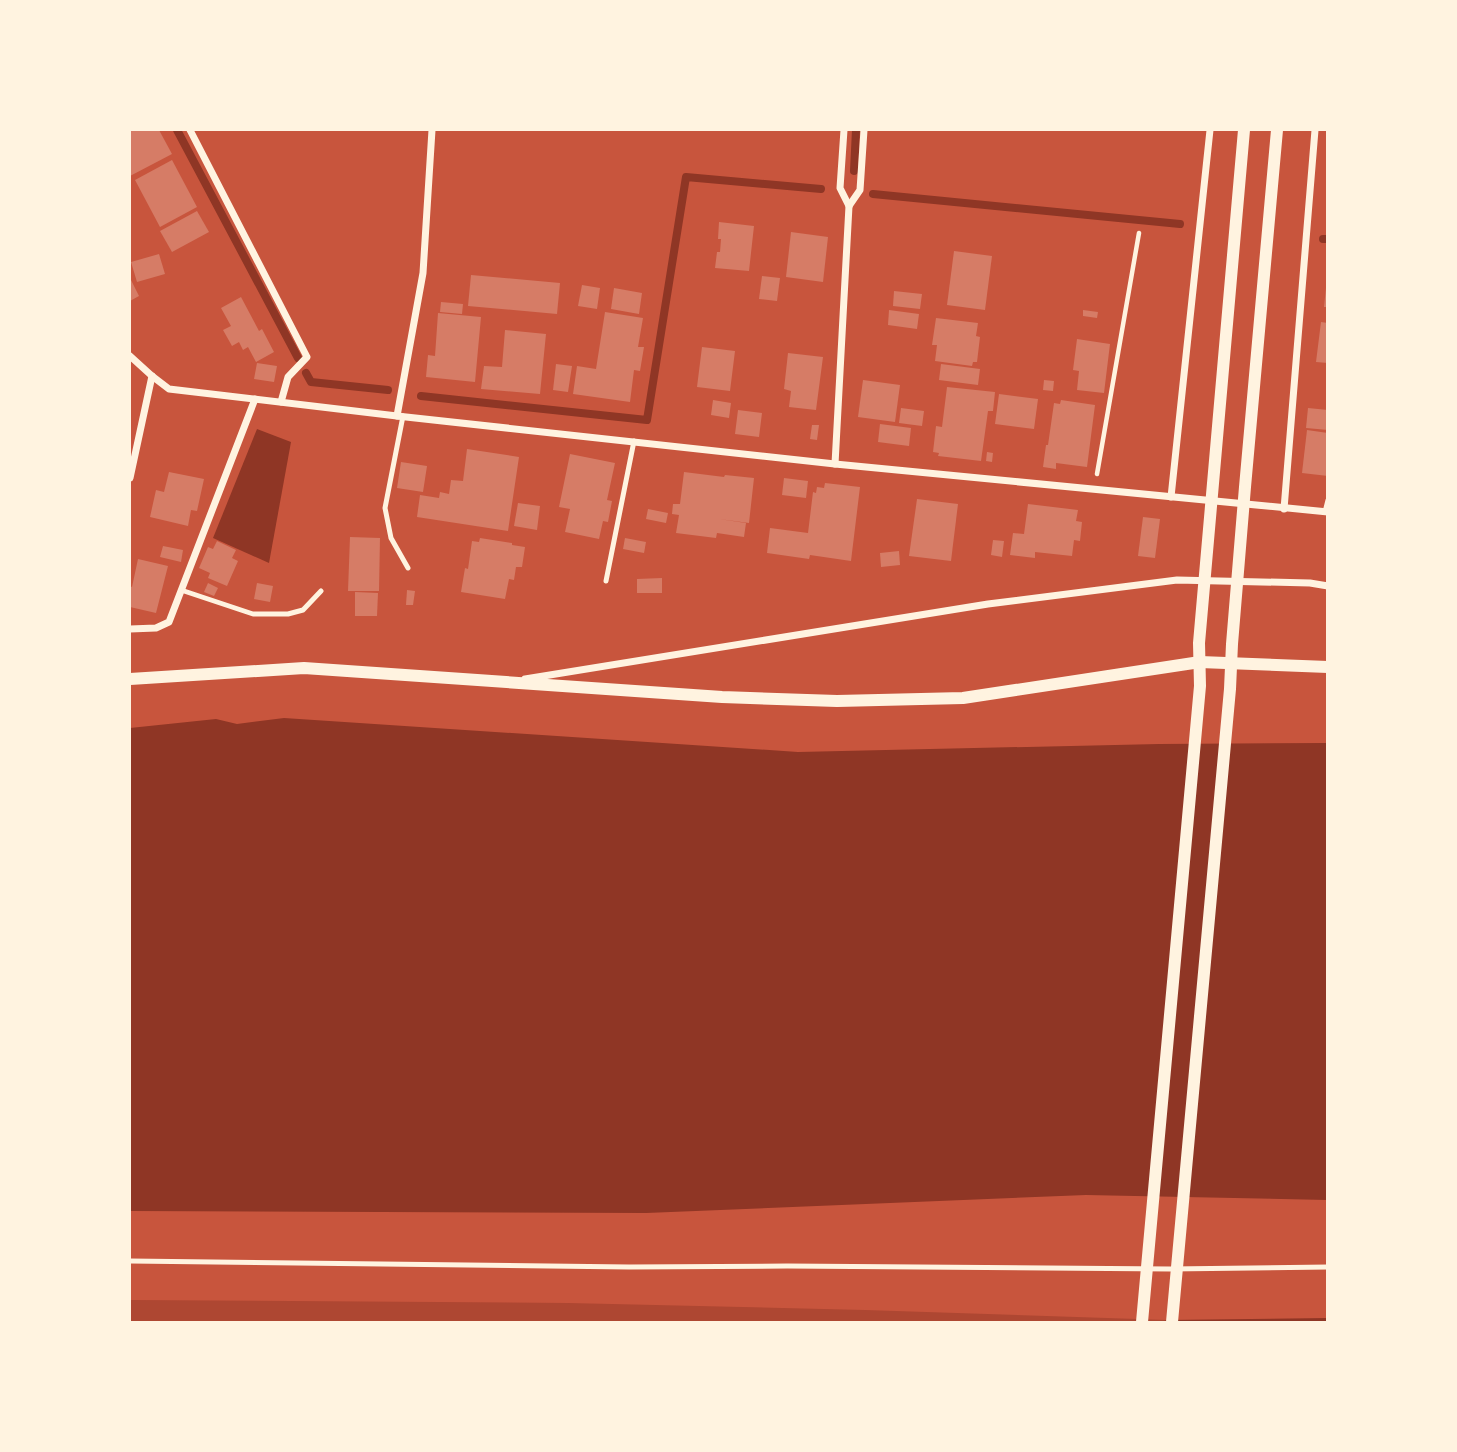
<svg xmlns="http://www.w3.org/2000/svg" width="1457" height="1452" font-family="Ubuntu,sans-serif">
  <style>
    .green { fill: #ae4732 }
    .water { fill: #8f3625 }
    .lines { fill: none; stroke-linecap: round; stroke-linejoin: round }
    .stream { stroke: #8f3625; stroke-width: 8 }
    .building { fill: #d67c66 }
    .path { stroke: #fff3e0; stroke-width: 4.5 }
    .service { stroke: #fff3e0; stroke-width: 5 }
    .minor { stroke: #fff3e0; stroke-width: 7 }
    .tertiary { stroke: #fff3e0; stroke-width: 12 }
  </style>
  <rect width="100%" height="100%" fill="#c8553d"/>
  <polygon class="green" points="130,1300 568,1303 865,1310 1167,1320 1160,1322 130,1322"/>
  <g class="water">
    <polygon points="257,429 291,442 269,563 213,538"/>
    <polygon points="284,718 798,752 1159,744 1327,743 1327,1200 1086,1195 646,1213 130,1211 130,728 216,719 237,724"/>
    <polygon points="1328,1318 1327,1322 1160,1322 1167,1320"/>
  </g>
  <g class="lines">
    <g class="stream">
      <polyline points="177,130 298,358"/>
      <polyline points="854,171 856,130"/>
      <polyline points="873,194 1180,224"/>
      <polyline points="1323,239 1328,239"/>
      <polyline points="306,373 311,382 388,390"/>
      <polyline points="421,396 647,420 686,177 821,189"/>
    </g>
  </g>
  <g class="building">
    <polygon points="130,130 159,130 172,154 130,176"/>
    <polygon points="172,160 197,207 160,227 135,180"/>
    <polygon points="197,211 209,232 172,252 160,231"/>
    <polygon points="719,222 754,226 749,271 715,268 717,252 720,252 721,239 718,239"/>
    <polygon points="791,232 828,237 823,282 786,277"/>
    <polygon points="954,251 992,256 985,310 947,305"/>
    <polygon points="159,254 165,274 137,282 131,262"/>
    <polygon points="471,275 560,283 557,314 468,306"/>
    <polygon points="762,276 780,278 777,301 759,299"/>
    <polygon points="130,278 139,296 130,301"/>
    <polygon points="582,285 600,288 597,309 578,306"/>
    <polygon points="614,288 642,293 639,314 611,309"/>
    <polygon points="1326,288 1328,288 1328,307 1324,307"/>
    <polygon points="894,291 922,294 920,309 893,306"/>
    <polygon points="241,297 259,331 262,329 274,352 256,362 248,347 243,350 239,342 232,346 223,330 231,326 221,308"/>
    <polygon points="441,302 463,304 462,314 440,312"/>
    <polygon points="889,310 919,314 917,329 888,325"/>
    <polygon points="1083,310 1098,312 1097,318 1083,316"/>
    <polygon points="605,312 643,318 638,347 644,347 640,371 634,370 630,402 573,394 577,366 596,369"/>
    <polygon points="438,313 481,317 475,382 426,377 428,355 435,356"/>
    <polygon points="936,318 978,323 976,336 980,337 977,362 973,362 972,366 935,361 937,345 932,345"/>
    <polygon points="1321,322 1328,323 1328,363 1316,362"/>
    <polygon points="505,330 546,334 540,394 481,389 484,366 502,367"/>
    <polygon points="1077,339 1110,344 1104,393 1077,390 1079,371 1073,370"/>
    <polygon points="702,347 735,351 730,391 697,387"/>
    <polygon points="788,353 823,357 816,410 789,407 791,391 784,389"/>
    <polygon points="257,363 277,366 274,382 254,379"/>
    <polygon points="556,364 572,366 568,392 553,390"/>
    <polygon points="941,364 980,369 978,385 939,380"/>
    <polygon points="863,380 900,385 895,422 858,417"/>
    <polygon points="1044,380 1054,381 1053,391 1043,390"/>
    <polygon points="947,387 995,392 993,411 988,411 981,461 938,456 939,453 933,452 936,426 942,427"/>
    <polygon points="999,394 1038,399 1034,429 995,424"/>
    <polygon points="713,400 731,403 729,418 711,415"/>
    <polygon points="1061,400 1095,405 1087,467 1056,463 1056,469 1043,467 1046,445 1048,445 1054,403 1060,404"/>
    <polygon points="901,408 924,411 922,426 899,423"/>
    <polygon points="1308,408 1328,410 1328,430 1306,428"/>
    <polygon points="738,410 762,413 759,437 735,434"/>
    <polygon points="880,424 911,428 909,446 878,442"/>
    <polygon points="812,425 819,425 817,440 810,439"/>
    <polygon points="1307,430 1328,433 1328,476 1302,473"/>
    <polygon points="467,449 519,457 508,531 417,517 420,495 439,498 440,492 449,494 451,480 463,481"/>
    <polygon points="987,452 993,453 992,462 986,461"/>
    <polygon points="570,454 615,463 607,500 612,501 608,522 603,521 599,539 565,532 570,509 559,507"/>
    <polygon points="401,462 427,466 423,492 397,488"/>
    <polygon points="169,472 204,479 197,511 191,510 188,526 150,517 156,490 164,492"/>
    <polygon points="684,472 724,477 725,475 754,478 749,523 719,519 746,523 744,537 717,533 716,538 676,533 679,515 672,514 673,504 680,504"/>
    <polygon points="784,478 808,481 806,498 782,495"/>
    <polygon points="825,483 860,487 851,561 810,555 809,559 767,553 770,528 808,533 813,492 816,493 817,487 824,488"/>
    <polygon points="917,499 958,504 951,561 909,556"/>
    <polygon points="518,503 540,506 537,530 514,526"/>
    <polygon points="1028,504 1078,510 1076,521 1082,522 1080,541 1074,540 1072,556 1035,552 1035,558 1010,555 1013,533 1024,534"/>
    <polygon points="648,509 668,513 666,523 646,519"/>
    <polygon points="1143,517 1160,519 1155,558 1138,556"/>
    <polygon points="350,537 380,538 379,591 348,591"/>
    <polygon points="480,538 512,543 512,545 525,547 522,567 516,567 514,580 509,579 505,599 461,592 465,568 468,569 472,541 479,542"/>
    <polygon points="625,538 646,542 644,553 623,549"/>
    <polygon points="993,540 1004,541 1002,557 991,555"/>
    <polygon points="217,541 236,550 232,558 238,561 227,586 208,578 210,573 199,568 208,547 213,549"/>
    <polygon points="163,546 183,550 181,562 160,557"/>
    <polygon points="899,551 900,565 881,567 880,553"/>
    <polygon points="138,559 168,566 156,613 130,607 130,586 132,587"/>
    <polygon points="662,578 662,593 637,593 637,579"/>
    <polygon points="208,583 218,588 214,596 204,592"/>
    <polygon points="257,583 273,586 270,602 254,599"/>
    <polygon points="407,590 415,591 413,605 406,605"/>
    <polygon points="355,592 378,593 377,616 355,616"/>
  </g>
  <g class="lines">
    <polyline class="path" points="1097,474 1139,233"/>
    <g class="service">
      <polyline points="403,416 385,508 391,538 408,568"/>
      <polyline points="1325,512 1328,500"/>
      <polyline points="606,581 634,441"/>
      <polyline points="181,590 253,614 288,614 303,610 321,591"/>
      <polyline points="130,1261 629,1267 787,1266 1170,1269 1328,1267"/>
    </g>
    <g class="minor">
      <polyline points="190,130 307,357 288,377 281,402"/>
      <polyline points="844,130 840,188 849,206"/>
      <polyline points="130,356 152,376 169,389 397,416 835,464 1328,512"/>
      <polyline points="397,416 423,273 432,130"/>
      <polyline points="835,464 849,206 860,190 864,130"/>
      <polyline points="130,478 152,376"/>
      <polyline points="1171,497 1210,130"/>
      <polyline points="1284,509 1315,130"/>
      <polyline points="130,629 156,628 169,622 255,399"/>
      <polyline points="525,679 988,604 1177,580 1310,583 1328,586"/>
    </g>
    <g class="tertiary">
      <polyline points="130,679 304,668 722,697 837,701 963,698 1200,662 1328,667"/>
      <polyline points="1142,1322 1200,686 1199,643 1244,130"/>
      <polyline points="1172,1322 1230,689 1232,644 1245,487 1277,130"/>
    </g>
  </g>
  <rect width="1457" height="1452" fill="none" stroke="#fff3e0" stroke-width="262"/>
</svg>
